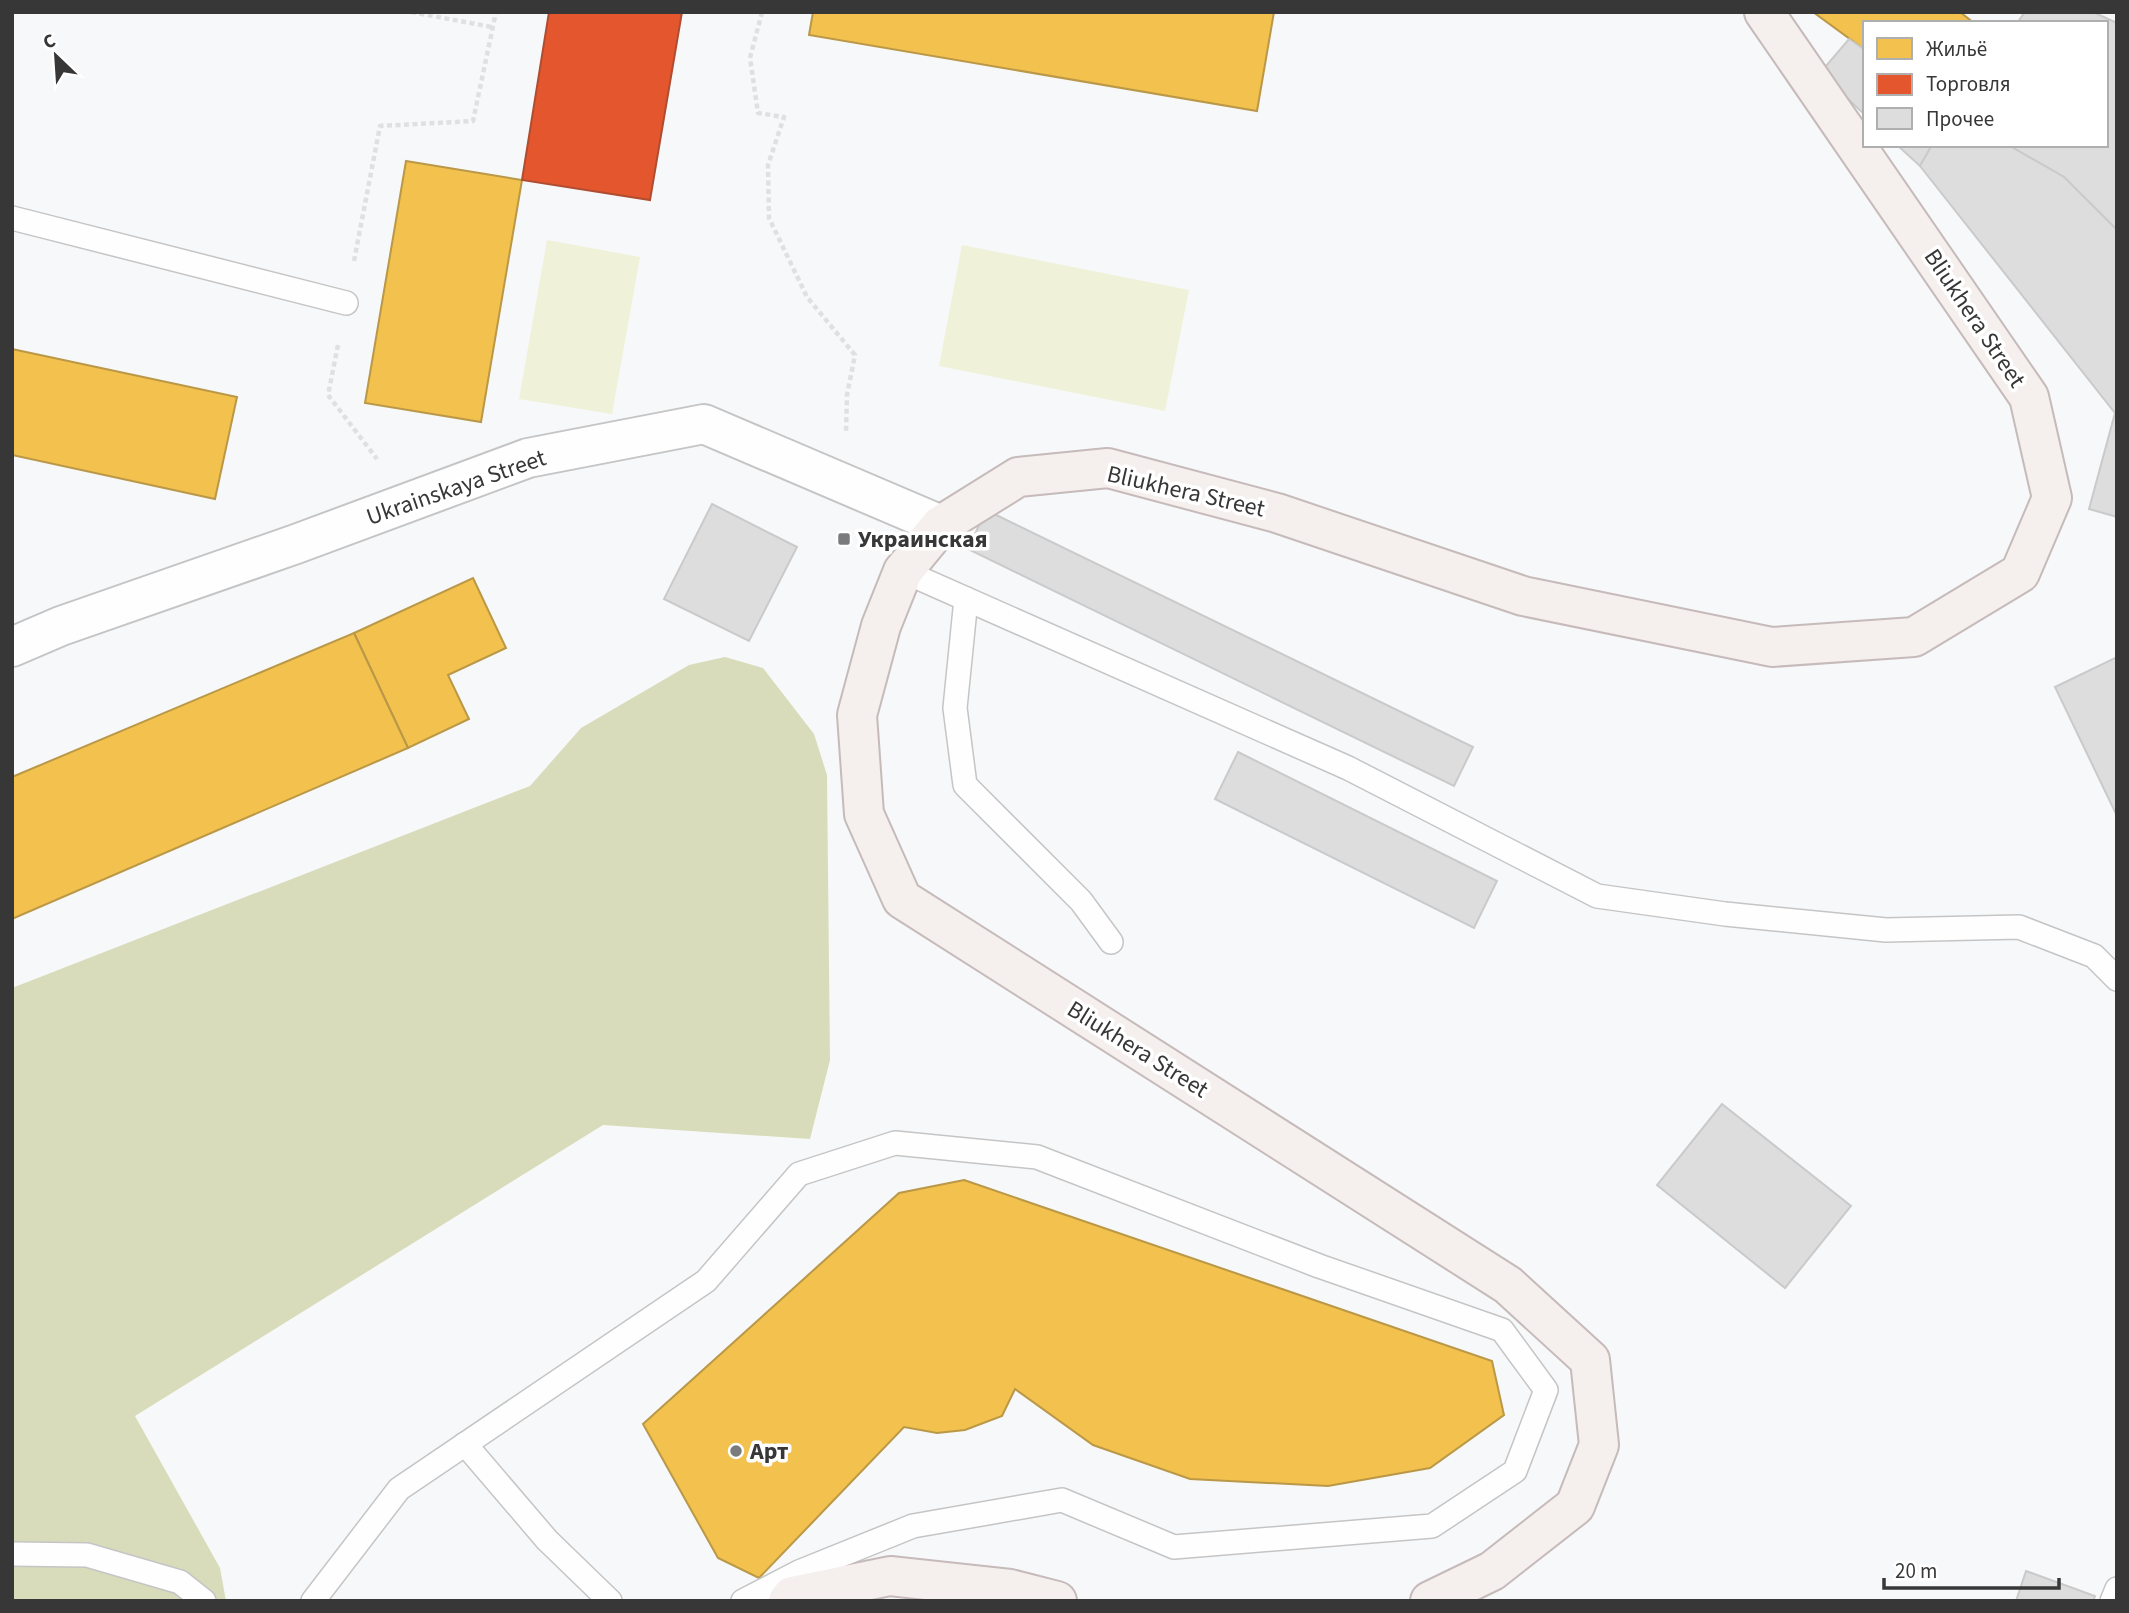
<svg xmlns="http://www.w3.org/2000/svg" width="2129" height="1613" font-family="'Source Sans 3',sans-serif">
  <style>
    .green { fill: #eff2d9 }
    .forest { fill: #d9dcba }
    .homes { fill: #f2c14e; stroke: #ba9847; stroke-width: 2 }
    .shops { fill: #e4572e; stroke: #b04d31; stroke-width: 2 }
    .building { fill: #ddddde; stroke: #cacacb; stroke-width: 2 }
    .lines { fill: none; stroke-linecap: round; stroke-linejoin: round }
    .service-casing { stroke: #c5c5c6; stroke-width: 26 }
    .minor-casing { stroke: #c5c5c6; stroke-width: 42 }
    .primary-casing { stroke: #c6baba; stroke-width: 42 }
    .path { stroke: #e0e0e0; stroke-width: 4.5; stroke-dasharray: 5 3.5; stroke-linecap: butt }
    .service { stroke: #fefefe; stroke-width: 23 }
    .minor { stroke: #fefefe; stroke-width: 38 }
    .primary { stroke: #f5efee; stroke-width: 38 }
    .poi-dot { fill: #7a7b7c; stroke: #fff; stroke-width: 2.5 }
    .labels { text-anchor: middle; stroke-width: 7; stroke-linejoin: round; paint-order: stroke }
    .street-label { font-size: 24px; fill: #373738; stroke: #fff }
    .poi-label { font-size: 24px; font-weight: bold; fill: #373738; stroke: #fff; text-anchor: start }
  </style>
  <rect width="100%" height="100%" fill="#f7f8f9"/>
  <g class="green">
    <polygon points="547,240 640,257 612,414 519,399"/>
    <polygon points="962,245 1189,290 1165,411 939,366"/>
  </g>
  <polygon class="forest" points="725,657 763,668 814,734 827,775 830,1060 810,1139 603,1125 135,1416 220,1568 226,1601 12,1601 12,988 530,786 581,728 689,665"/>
  <g class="homes">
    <polygon points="813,12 1274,12 1257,111 809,35"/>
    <polygon points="1813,12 1960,12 1974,23 1865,23 1865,50"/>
    <polygon points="406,161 522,180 481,422 365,403"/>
    <polygon points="12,349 237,397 215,499 12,455"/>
    <polygon points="473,578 506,648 448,675 469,719 408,748 354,633"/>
    <polygon points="354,633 408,748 12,919 12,777"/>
    <polygon points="964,1180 1492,1361 1504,1415 1430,1468 1328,1486 1190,1479 1093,1445 1015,1389 1002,1416 965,1430 937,1433 904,1427 759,1578 718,1558 643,1424 899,1193"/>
  </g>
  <polygon class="shops" points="549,12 682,12 650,200 522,180"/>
  <g class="building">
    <polygon points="2025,12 2093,12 2117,23 2117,230 2064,177 2008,145 2106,145 2106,23 2017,23"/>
    <polygon points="1849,39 1865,50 1865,115 1820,73"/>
    <polygon points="1897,145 1932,145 1920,166"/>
    <polygon points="1932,145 2008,145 2064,177 2117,230 2117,412 2115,413 1920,166"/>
    <polygon points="2115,413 2117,414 2117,517 2089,509"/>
    <polygon points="712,504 797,547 749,641 664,599"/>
    <polygon points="986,510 1473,747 1454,786 968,549"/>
    <polygon points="2117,657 2117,816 2055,687"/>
    <polygon points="1238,752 1497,881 1474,928 1215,799"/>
    <polygon points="1722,1104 1851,1206 1785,1288 1657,1185"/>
    <polygon points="2026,1571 2095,1596 2093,1601 2016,1601"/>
  </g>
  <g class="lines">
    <defs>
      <g id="service">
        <polyline points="12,218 346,303"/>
        <polyline points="903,571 1348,768 1597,896 1725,914 1886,930 2019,927 2094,956 2117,979"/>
        <polyline points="966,599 955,708 965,785 1081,901 1111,942"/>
        <polyline points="465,1444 547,1540 610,1601"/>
        <polyline points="12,1554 87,1555 180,1582 204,1601"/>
        <polyline points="313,1601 399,1489 706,1281 799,1174 895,1143 1037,1157 1319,1266 1502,1330 1546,1390 1515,1471 1432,1526 1174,1547 1062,1500 913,1526 799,1572 743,1601"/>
        <polyline points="2112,1601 2117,1589"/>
      </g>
      <polyline id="minor" points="12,647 61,626 296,544 528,458 704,424 941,525"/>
      <g id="primary">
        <polyline points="788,1601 792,1596 890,1576 1010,1589 1057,1601"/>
        <polyline points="1430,1601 1492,1571 1575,1506 1599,1445 1590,1360 1508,1285 902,899 864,814 857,715 881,626 903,571 941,525 1018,477 1108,468 1277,513 1523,596 1772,647 1914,637 2020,573 2052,498 2029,397 1764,12"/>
      </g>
    </defs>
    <use href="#service" class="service-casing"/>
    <use href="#minor" class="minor-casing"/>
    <use href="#primary" class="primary-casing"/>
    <g class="path">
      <polyline points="411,12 492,27"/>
      <polyline points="762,12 750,58 758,113 784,117 768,165 769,218 807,297 855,355 847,395 846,431"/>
      <polyline points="354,261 380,126 473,121 496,12"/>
      <polyline points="338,345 328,395 377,459"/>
    </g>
    <use href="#service" class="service"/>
    <use href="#minor" class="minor"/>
    <use href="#primary" class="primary"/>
  </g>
  <g class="poi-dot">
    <rect x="837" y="532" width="14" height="14" rx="3.5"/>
    <circle cx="736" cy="1451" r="7"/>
  </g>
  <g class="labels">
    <g class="street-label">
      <text transform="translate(1975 318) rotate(56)" y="8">Bliukhera Street</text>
      <text transform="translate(456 487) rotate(-19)" y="8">Ukrainskaya Street</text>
      <text transform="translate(1186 491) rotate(13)" y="8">Bliukhera Street</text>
      <text transform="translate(1138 1049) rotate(32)" y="8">Bliukhera Street</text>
    </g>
    <g class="poi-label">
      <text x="858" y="547">Украинская</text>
      <text x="750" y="1459">Арт</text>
    </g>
  </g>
  <rect width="2129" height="1613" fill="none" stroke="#373738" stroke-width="28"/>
  <rect x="1863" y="21" width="245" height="126" fill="#ffffff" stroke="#afafaf" stroke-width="2"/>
  <rect x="1877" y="38" width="35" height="21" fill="#f2c14e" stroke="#afafaf" stroke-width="2"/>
  <text x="1926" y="56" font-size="21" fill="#373738">Жильё</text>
  <rect x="1877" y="74" width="35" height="21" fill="#e4572e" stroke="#afafaf" stroke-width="2"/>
  <text x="1926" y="91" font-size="21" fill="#373738">Торговля</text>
  <rect x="1877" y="108" width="35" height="21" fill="#ddddde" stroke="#afafaf" stroke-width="2"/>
  <text x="1926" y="126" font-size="21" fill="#373738">Прочее</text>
  <g transform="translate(56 56) rotate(335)" stroke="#ffffff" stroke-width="5" paint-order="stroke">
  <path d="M0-5L12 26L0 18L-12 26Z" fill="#373738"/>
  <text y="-10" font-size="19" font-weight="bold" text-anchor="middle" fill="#373738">С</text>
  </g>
  <path d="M1884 1578v10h175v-10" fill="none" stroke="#373738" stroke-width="3.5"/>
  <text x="1895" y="1578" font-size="21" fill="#373738" stroke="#ffffff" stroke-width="5" paint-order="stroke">20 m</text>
</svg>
